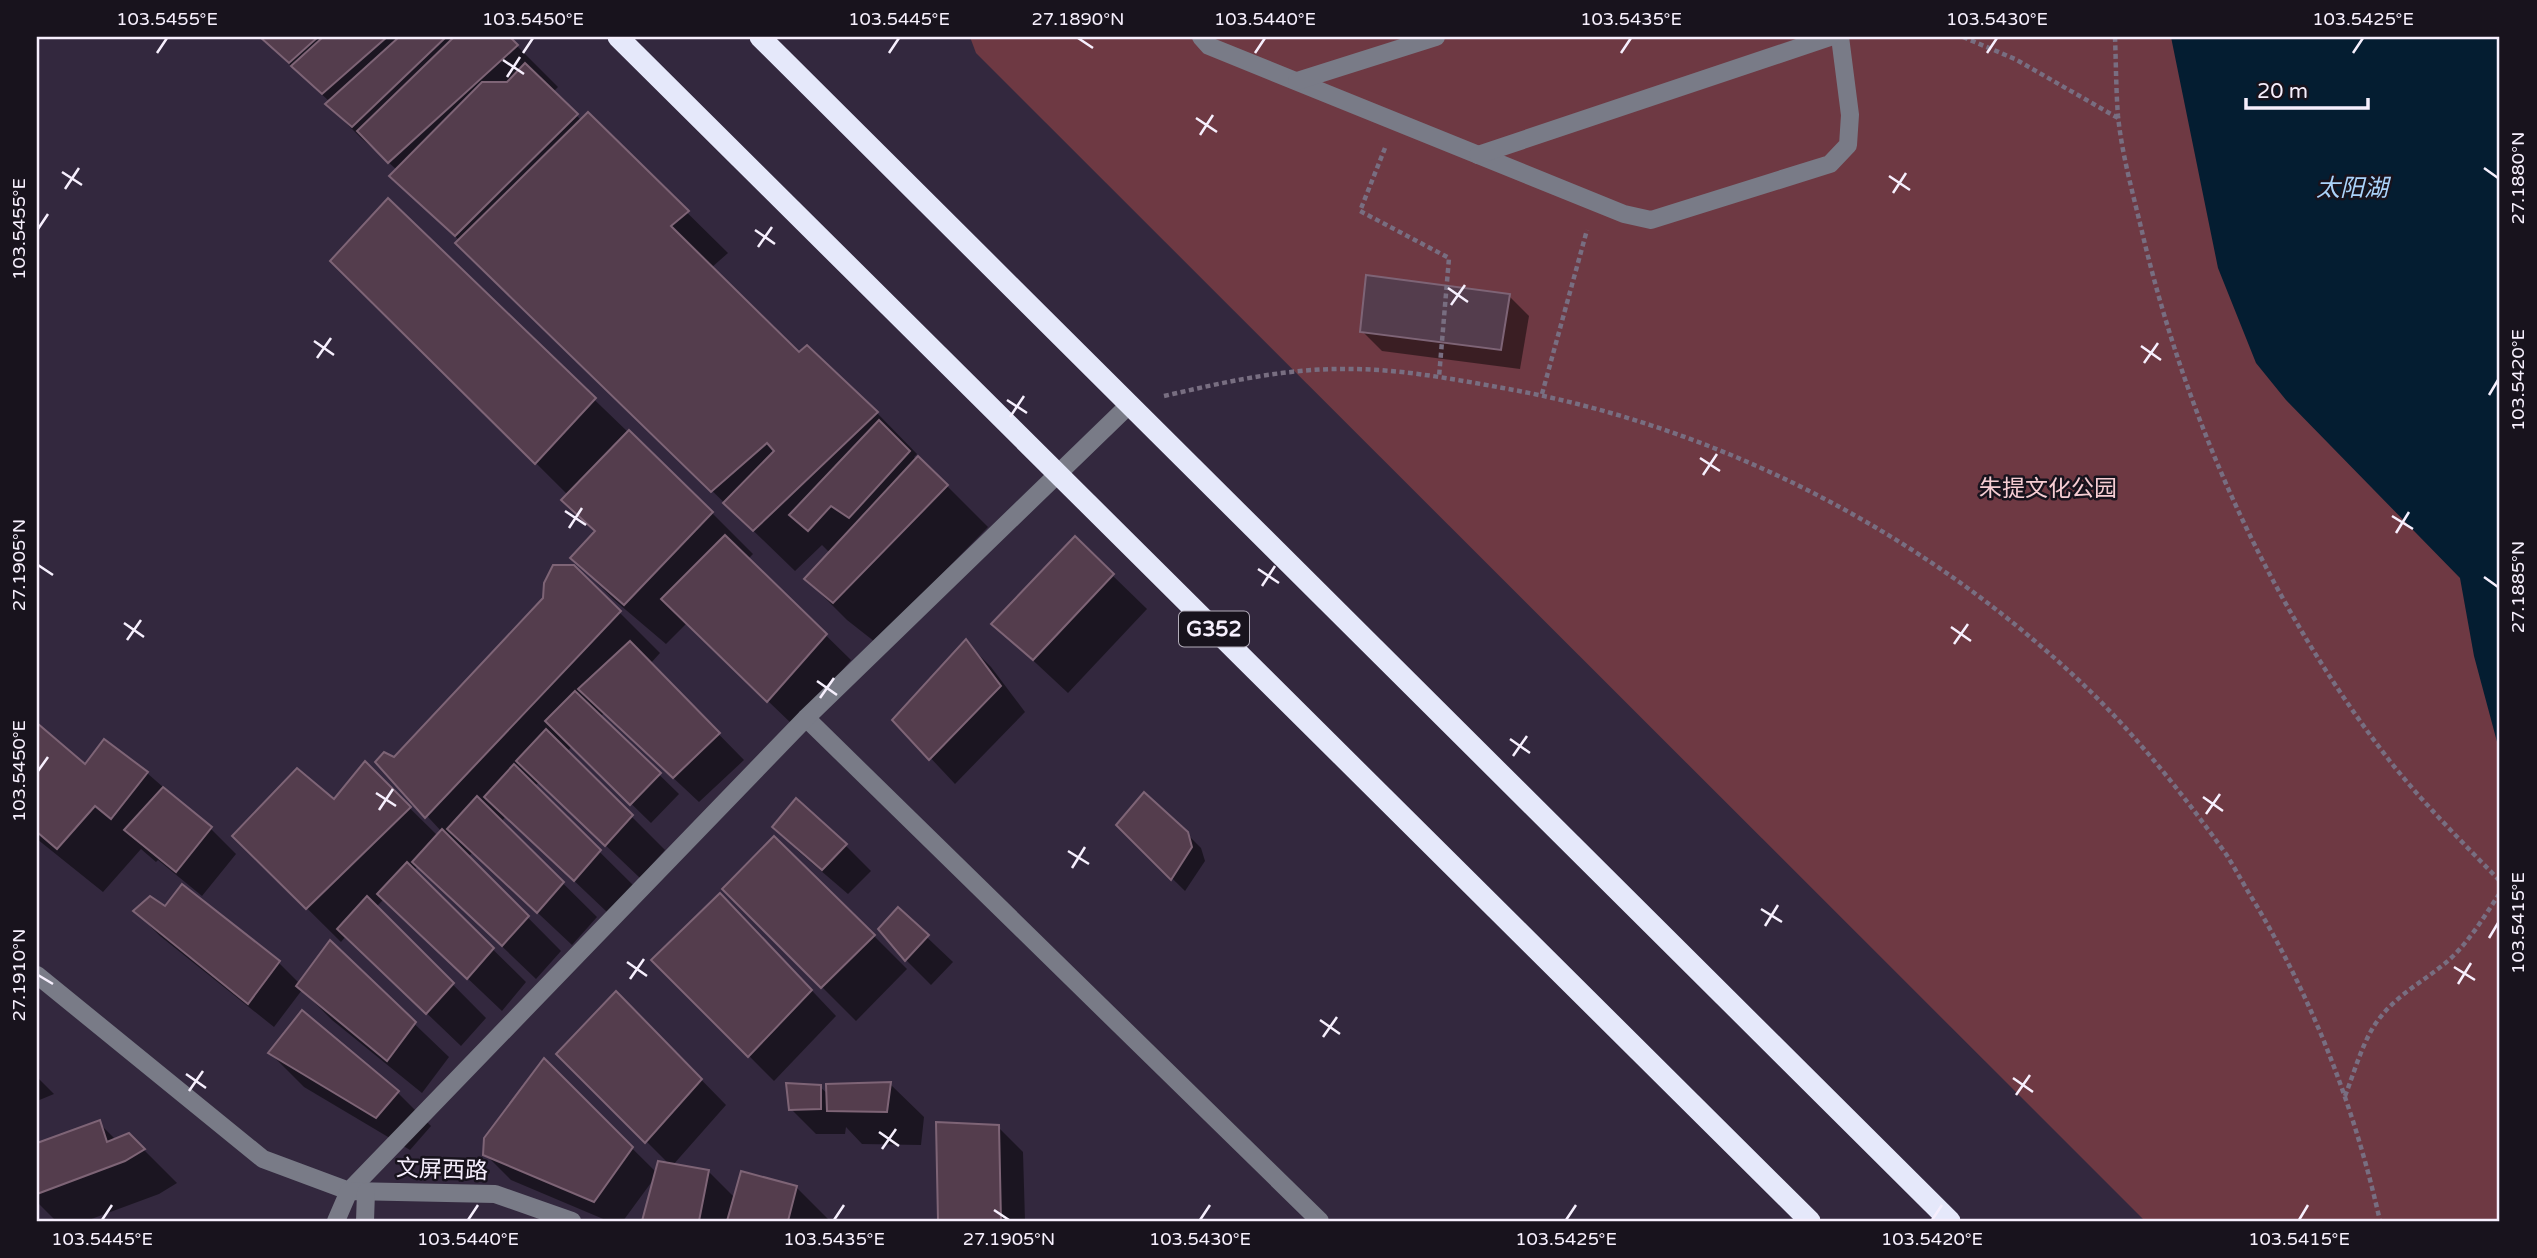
<svg xmlns="http://www.w3.org/2000/svg" width="2537" height="1258" font-family="'Varela Round','Noto Sans SC',sans-serif">
  <style>
    .green { fill: #6e3943 }
    .water { fill: #041d31 }
    .shadow { fill: #0007 }
    .building { fill: #543d4d; stroke: #7e6476; stroke-width: 2 }
    .lines { fill: none; stroke-linecap: round; stroke-linejoin: round }
    .path { stroke: #786e81; stroke-width: 4.5; stroke-dasharray: 5 3.5; stroke-linecap: butt }
    .minor { stroke: #797b87; stroke-width: 18 }
    .highway { stroke: #e5e8fa; stroke-width: 21 }
    .ticks { fill: none; stroke: #f6effd; stroke-width: 2.5 }
    .labels { text-anchor: middle; stroke-width: 5; stroke-linejoin: round; paint-order: stroke }
    .shield { fill: #18131d; stroke: #b3adba; stroke-width: 2 }
    .shield-label { font-size: 21px; font-weight: bold; fill: #f6effd }
    .park-label { font-size: 23px; fill: #f6cdd3; stroke: #18131d }
    .street-label { font-size: 23px; fill: #f6effd; stroke: #18131d }
    .water-label { font-size: 24px; font-style: italic; fill: #abd3fa; stroke: #18131d }
    .neatline { fill: none; stroke: #f6effd; stroke-width: 2.5 }
    .ticks-label { font-size: 18px; text-anchor: middle; fill: #f6effd }
  </style>
  <rect width="100%" height="100%" fill="#33283e"/>
  <polygon class="green" points="970,37 2500,37 2500,1221 2145,1221 976,53"/>
  <polygon class="water" points="2171,37 2500,37 2500,753 2474,656 2460,578 2286,400 2256,363 2218,268"/>
  <g class="shadow">
    <polygon points="260,37 508,37 558,87 553,92 582,121 588,115 728,253 711,268 799,354 877,413 917,454 914,457 917,460 919,458 988,527 875,642 847,620 806,579 830,553 822,545 795,571 498,284 460,241 391,176 397,170 361,138 327,104 330,102"/>
    <polygon points="388,201 712,513 753,554 748,559 851,660 794,726 687,623 666,644 613,599 572,558 596,533 563,500 568,495 333,261"/>
    <polygon points="1509,296 1529,316 1520,369 1382,351 1362,331"/>
    <polygon points="1075,539 1147,609 1068,693 994,624"/>
    <polygon points="619,612 660,653 650,664 744,760 699,802 604,713 600,717 679,794 651,823 572,746 567,752 665,850 640,878 539,782 534,787 633,885 608,913 506,816 501,822 597,917 572,945 473,852 468,857 561,951 536,979 418,866 413,871 526,982 502,1011 384,899 376,907 486,1018 461,1046 346,936 341,942 234,836 334,801 365,764 438,836 442,832 377,762 394,759"/>
    <polygon points="966,642 991,667 1025,712 955,784 895,720"/>
    <polygon points="37,725 86,766 147,773 211,829 236,854 202,896 158,860 156,862 141,849 103,892 37,839"/>
    <polygon points="774,827 845,845 871,871 848,894 799,852"/>
    <polygon points="1187,834 1201,848 1205,861 1185,891 1131,838"/>
    <polygon points="182,886 279,963 300,984 330,943 449,1057 422,1093 332,1020 302,990 274,1027 160,936 135,911 165,908"/>
    <polygon points="724,889 874,936 907,969 856,1021"/>
    <polygon points="898,910 953,962 931,985 906,960"/>
    <polygon points="746,921 836,1016 774,1081 654,960"/>
    <polygon points="641,1018 726,1105 673,1165 708,1171 735,1198 796,1187 830,1221 645,1221 656,1176 623,1221 608,1221 511,1180 485,1154 544,1061 657,1173 669,1164 559,1054"/>
    <polygon points="270,1053 397,1092 431,1126 410,1150 304,1087"/>
    <polygon points="37,1077 54,1094 37,1101"/>
    <polygon points="890,1084 924,1117 921,1145 862,1144 846,1127 845,1134 816,1134 791,1109 820,1087 828,1094"/>
    <polygon points="99,1123 116,1140 129,1135 177,1183 159,1194 86,1221 56,1221 37,1202 37,1144"/>
    <polygon points="998,1127 1023,1152 1025,1221 942,1221 940,1219"/>
  </g>
  <g class="building">
    <polygon points="260,37 318,37 289,63"/>
    <polygon points="323,37 387,37 322,94 291,66"/>
    <polygon points="399,37 446,37 352,127 325,104"/>
    <polygon points="454,37 510,37 518,45 388,163 357,131"/>
    <polygon points="525,63 578,114 455,236 389,176 482,82 507,82"/>
    <polygon points="588,112 689,211 671,226 799,352 807,345 878,412 753,531 723,503 774,451 767,443 711,492 455,243"/>
    <polygon points="388,198 596,398 535,464 330,261"/>
    <polygon points="1366,275 1510,294 1501,350 1360,332"/>
    <polygon points="879,420 910,451 849,518 831,506 808,531 789,515"/>
    <polygon points="629,430 713,512 624,605 570,558 595,531 561,500"/>
    <polygon points="918,456 948,485 833,603 804,579"/>
    <polygon points="725,535 827,634 767,702 661,599"/>
    <polygon points="1075,536 1114,574 1033,660 991,624"/>
    <polygon points="553,565 574,565 621,611 425,818 375,762 384,752 394,757 543,598 544,583"/>
    <polygon points="966,639 1001,686 929,760 892,720"/>
    <polygon points="630,641 720,733 673,778 578,689"/>
    <polygon points="575,691 661,773 630,805 545,721"/>
    <polygon points="37,723 85,764 104,739 148,772 111,819 95,806 57,849 37,832"/>
    <polygon points="546,729 633,815 605,846 516,761"/>
    <polygon points="365,761 411,807 306,909 232,836 297,768 334,799"/>
    <polygon points="514,764 601,850 574,881 484,797"/>
    <polygon points="163,787 212,827 176,872 124,830"/>
    <polygon points="1144,792 1188,832 1192,847 1171,880 1116,825"/>
    <polygon points="477,796 564,882 537,913 447,829"/>
    <polygon points="796,798 847,844 822,870 772,827"/>
    <polygon points="442,829 529,916 502,946 412,862"/>
    <polygon points="774,836 875,935 821,988 722,889"/>
    <polygon points="407,862 494,948 467,979 377,894"/>
    <polygon points="182,884 280,961 248,1004 133,911 150,896 165,906"/>
    <polygon points="720,893 812,990 748,1057 651,960"/>
    <polygon points="367,896 454,983 426,1014 337,929"/>
    <polygon points="898,907 929,935 905,961 878,929"/>
    <polygon points="330,940 416,1022 387,1061 296,986"/>
    <polygon points="616,991 702,1079 645,1143 556,1054"/>
    <polygon points="302,1010 399,1091 376,1118 268,1053"/>
    <polygon points="544,1058 633,1147 594,1202 483,1155 484,1138"/>
    <polygon points="891,1082 887,1112 827,1111 826,1084"/>
    <polygon points="786,1083 821,1085 821,1109 789,1110"/>
    <polygon points="100,1120 107,1142 129,1133 145,1149 125,1161 37,1194 37,1143"/>
    <polygon points="936,1122 999,1125 1001,1221 938,1220"/>
    <polygon points="658,1161 709,1170 699,1221 642,1221"/>
    <polygon points="741,1171 797,1186 788,1221 727,1221"/>
  </g>
  <g class="lines">
    <g class="path">
      <polyline points="1963,37 2015,59 2118,118"/>
      <path d="M 2115,37 C 2116,63 2116,90 2118,116 C 2122,156 2134,197 2143,236 C 2188,424 2270,606 2389,760 C 2423,803 2462,842 2500,881"/>
      <polyline points="1385,148 1360,211 1449,258 1439,377"/>
      <polyline points="1542,394 1587,230"/>
      <path d="M 1164,396 C 1225,382 1286,368 1349,369 C 1400,369 1453,379 1503,388 C 1723,427 1930,536 2090,691 C 2140,740 2185,797 2226,854 C 2236,870 2245,887 2255,903 C 2314,1002 2355,1109 2380,1221"/>
      <path d="M 2345,1096 C 2354,1073 2361,1047 2374,1026 C 2392,998 2418,985 2443,965 C 2467,946 2483,918 2500,893"/>
    </g>
    <g class="minor">
      <polyline points="1201,37 1209,46 1624,214 1651,220 1830,164 1848,145 1850,115 1840,37"/>
      <polyline points="1297,81 1436,37"/>
      <polyline points="1478,155 1830,37"/>
      <polyline points="806,718 1320,1221"/>
      <polyline points="37,975 263,1159 349,1191 806,718 1129,405"/>
      <polyline points="336,1221 349,1191 495,1194 572,1221"/>
      <polyline points="365,1221 366,1192"/>
    </g>
    <g class="highway">
      <polyline points="618,37 1810,1221"/>
      <polyline points="760,37 1950,1221"/>
    </g>
  </g>
  <path class="ticks" d="M 1078,38 L 1093,48M 157,53 L 167,38M 523,53 L 533,38M 889,53 L 899,38M 1255,53 L 1265,38M 1621,53 L 1631,38M 1987,53 L 1997,38M 2353,53 L 2363,38M 503,60 L 524,74M 507,77 L 520,57M 1196,118 L 1217,132M 1200,135 L 1213,115M 2484,168 L 2498,178M 62,172 L 82,185M 1889,176 L 1910,190M 65,189 L 79,168M 1893,193 L 1906,173M 38,229 L 48,214M 755,230 L 775,244M 758,247 L 772,227M 1448,288 L 1468,302M 1451,305 L 1465,285M 314,341 L 334,355M 2141,346 L 2161,360M 317,358 L 331,338M 2144,363 L 2158,343M 2489,395 L 2498,380M 1007,400 L 1027,413M 1010,417 L 1024,396M 1700,458 L 1720,471M 1703,475 L 1717,454M 565,511 L 586,525M 2392,516 L 2413,529M 569,528 L 582,508M 2396,533 L 2409,512M 38,565 L 53,575M 1258,569 L 1279,583M 2484,577 L 2498,587M 1262,586 L 1275,566M 124,623 L 144,637M 1951,627 L 1971,641M 127,640 L 141,620M 1954,644 L 1968,624M 817,681 L 837,695M 820,698 L 834,678M 1510,739 L 1530,753M 1513,756 L 1527,736M 38,771 L 48,757M 376,793 L 396,806M 2203,797 L 2223,811M 379,810 L 393,789M 2206,814 L 2220,794M 1068,851 L 1089,864M 1072,868 L 1085,847M 1761,909 L 1782,922M 1765,926 L 1778,905M 2489,938 L 2498,923M 627,962 L 647,976M 2454,967 L 2475,980M 38,975 L 53,984M 630,979 L 644,959M 2458,984 L 2471,963M 1320,1020 L 1340,1034M 1323,1037 L 1337,1017M 186,1074 L 206,1088M 2013,1078 L 2033,1092M 189,1091 L 203,1071M 2016,1095 L 2030,1075M 879,1132 L 899,1146M 882,1149 L 896,1129M 994,1210 L 1009,1220M 102,1220 L 112,1205M 468,1220 L 478,1205M 834,1220 L 844,1205M 1200,1220 L 1210,1205M 1566,1220 L 1576,1205M 1932,1220 L 1942,1205M 2299,1220 L 2308,1205"/>
  <g class="labels">
    <rect class="shield" x="1179" y="611.5" width="70" height="35" rx="5"/>
    <g class="shield-label">
      <text x="1214" y="636">G352</text>
    </g>
    <g class="park-label">
      <text x="2048" y="496">朱提文化公园</text>
    </g>
    <g class="street-label">
      <text transform="translate(442 1169) rotate(2)" y="8">文屏西路</text>
    </g>
    <g class="water-label">
      <text x="2352" y="196">太阳湖</text>
    </g>
  </g>
  <rect width="2537" height="1258" fill="none" stroke="#18131d" stroke-width="77"/>
  <path d="M2246 98v10h122v-10" fill="none" stroke="#f6effd" stroke-width="3.5"/>
  <text x="2257" y="98" font-size="21" fill="#f6effd" stroke="#18131d" stroke-width="5" paint-order="stroke">20 m</text>
  <rect x="38" y="38" width="2460" height="1182" class="neatline"/>
  <g class="ticks-label">
    <text x="167" y="25">103.5455°E</text>
    <text x="533" y="25">103.5450°E</text>
    <text x="899" y="25">103.5445°E</text>
    <text x="1078" y="25">27.1890°N</text>
    <text x="1265" y="25">103.5440°E</text>
    <text x="1631" y="25">103.5435°E</text>
    <text x="1997" y="25">103.5430°E</text>
    <text x="2363" y="25">103.5425°E</text>
    <text transform="translate(2518 178) rotate(-90)" y="6">27.1880°N</text>
    <text transform="translate(19 229) rotate(-90)" y="6">103.5455°E</text>
    <text transform="translate(2518 380) rotate(-90)" y="6">103.5420°E</text>
    <text transform="translate(19 565) rotate(-90)" y="6">27.1905°N</text>
    <text transform="translate(2518 587) rotate(-90)" y="6">27.1885°N</text>
    <text transform="translate(19 771) rotate(-90)" y="6">103.5450°E</text>
    <text transform="translate(2518 923) rotate(-90)" y="6">103.5415°E</text>
    <text transform="translate(19 975) rotate(-90)" y="6">27.1910°N</text>
    <text x="102" y="1245">103.5445°E</text>
    <text x="468" y="1245">103.5440°E</text>
    <text x="834" y="1245">103.5435°E</text>
    <text x="1009" y="1245">27.1905°N</text>
    <text x="1200" y="1245">103.5430°E</text>
    <text x="1566" y="1245">103.5425°E</text>
    <text x="1932" y="1245">103.5420°E</text>
    <text x="2299" y="1245">103.5415°E</text>
  </g>
</svg>
